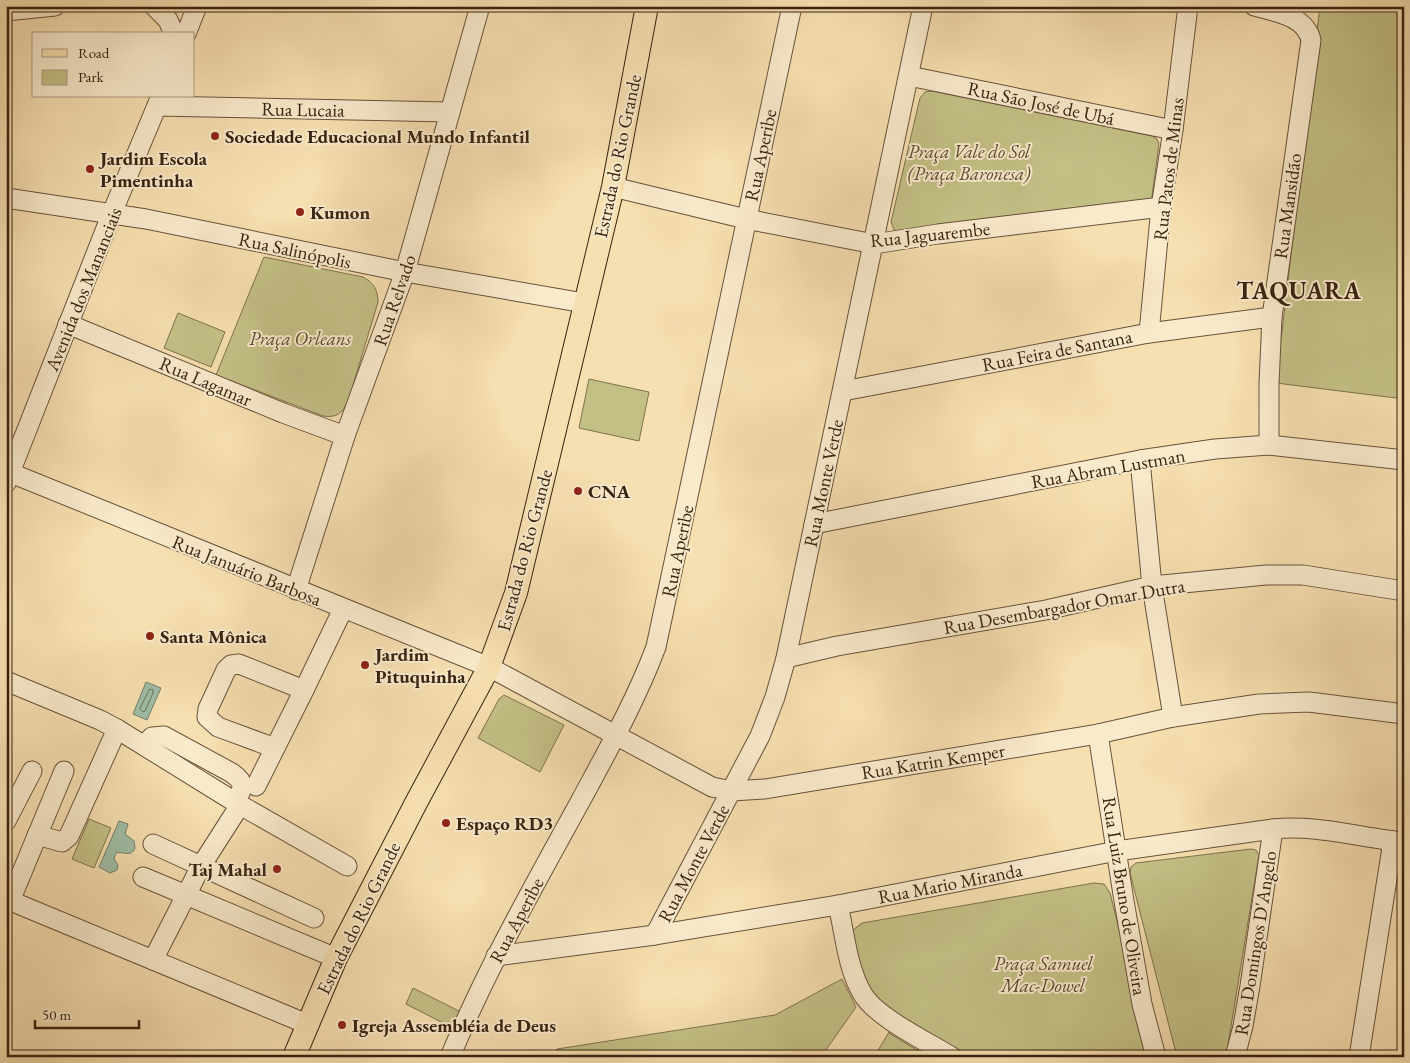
<svg xmlns="http://www.w3.org/2000/svg" width="1410" height="1063" font-family="'EB Garamond',serif">
  <style>
    .green { fill: #c3c086; stroke: #7e724c }
    .water { fill: #9ebda5; stroke: #757f6a }
    .lines { fill: none; stroke-linecap: round; stroke-linejoin: round }
    .shore { stroke: #6b705c; stroke-width: 1 }
    .minor-casing { stroke: #68523a; stroke-width: 21 }
    .major-casing { stroke: #382312; stroke-width: 24 }
    .minor { stroke: #f9eacc; stroke-width: 19 }
    .major { stroke: #f6dfb0; stroke-width: 22 }
    .poi-dot { fill: #8f2418; stroke: #f9eacc; stroke-width: 2 }
    .labels { text-anchor: middle; stroke-width: 4; stroke-linejoin: round; paint-order: stroke }
    .street-label { font-size: 19px; fill: #382312; stroke: #f9eacc }
    .poi-label { font-size: 19px; font-weight: bold; fill: #382312; stroke: #f9eacc; text-anchor: start }
    .park-label { font-size: 19px; font-style: italic; fill: #5b4a2f; stroke: #f9eacc }
    .district-label { font-size: 24px; font-weight: bold; letter-spacing: 1px; fill: #382312; stroke: #f9eacc }
  </style>
  <rect width="100%" height="100%" fill="#f6dfb0"/>
  <filter id="stains"><feTurbulence type="fractalNoise" baseFrequency=".004" numOctaves="4"/><feColorMatrix values="0 0 0 0 .2 0 0 0 0 .09 0 0 0 0 .02 0 0 0 .5 -.17"/></filter>
  <radialGradient id="worn" r=".72"><stop offset=".6" stop-color="#630" stop-opacity="0"/><stop offset="1" stop-color="#630" stop-opacity=".3"/></radialGradient>
  <g class="green">
    <polygon points="1320,6 1404,6 1404,399 1276,383"/>
    <polygon points="932,91 1152,136 1157,139 1159,144 1152,196 1149,202 902,232 894,230 891,222 920,98 925,92"/>
    <path d="M 264,257 L 363,277 C 374,283 378,290 378,302 L 348,402 C 341,414 337,418 323,416 L 216,375 Z"/>
    <polygon points="178,313 225,332 211,367 164,348"/>
    <polygon points="589,379 649,392 639,441 579,428"/>
    <polygon points="504,695 564,725 540,772 478,738 499,699"/>
    <polygon points="89,819 111,828 94,868 72,859"/>
    <polygon points="1251,849 1256,850 1259,855 1226,1057 1177,1057 1130,873 1131,867 1136,863"/>
    <polygon points="1094,883 1104,884 1110,893 1151,1057 965,1057 881,1010 868,994 851,941 853,930 862,923"/>
    <polygon points="842,979 856,1007 821,1057 553,1057 557,1049 775,1015"/>
    <polygon points="413,988 461,1012 453,1028 406,1004"/>
    <polygon points="889,1032 889,1033 928,1057 874,1057"/>
  </g>
  <g class="water">
    <polygon points="146,682 161,688 147,720 133,714"/>
    <path d="M 119,821 L 128,824 L 125,834 L 134,841 L 135,848 C 131,858 124,851 116,853 L 114,859 L 118,865 L 117,870 L 110,873 L 99,867 Z"/>
  </g>
  <g class="lines">
    <polygon class="shore" points="150,689 153,690 153,693 145,711 143,712 140,709"/>
    <defs>
      <g id="minor">
        <polyline points="154,6 168,20 174,34"/>
        <path d="M 1254,6 C 1274,12 1305,15 1311,40 L 1272,317 L 1269,384 L 1269,445"/>
        <polyline points="6,11 55,6"/>
        <polyline points="186,34 197,6"/>
        <polyline points="909,76 1173,130"/>
        <polyline points="157,106 449,112"/>
        <polyline points="613,187 746,219 874,244 938,234 1161,207"/>
        <polyline points="6,198 146,219 405,272 584,303"/>
        <polyline points="68,324 283,413 345,436"/>
        <polyline points="1149,333 1161,207 1173,130 1188,6"/>
        <polyline points="843,391 1149,333 1272,317"/>
        <polyline points="1140,460 1152,586 1173,717"/>
        <polyline points="6,471 489,667 712,787 732,791 765,789 1098,734 1173,717 1259,704 1309,702 1404,714"/>
        <polyline points="6,483 112,213 161,96"/>
        <polyline points="814,524 1140,460 1215,449 1269,445 1404,460"/>
        <polyline points="296,590 345,436 405,272 480,6"/>
        <polyline points="786,658 837,646 1046,610 1152,586 1266,575 1303,575 1404,591"/>
        <polyline points="6,681 100,720 117,729 235,802 347,866"/>
        <polyline points="1098,734 1124,901 1142,1004 1156,1057"/>
        <path d="M 144,745 L 152,737 L 164,736 L 232,773 C 247,784 243,788 235,802"/>
        <polyline points="275,748 218,727 207,717 208,709 226,670 231,665 239,664 304,690"/>
        <polyline points="256,786 304,690 343,609"/>
        <polyline points="6,821 32,771"/>
        <polyline points="37,835 62,842 69,836 117,729"/>
        <polyline points="153,844 314,918"/>
        <polyline points="143,877 336,958"/>
        <polyline points="6,899 307,1024"/>
        <polyline points="10,901 64,771"/>
        <path d="M 838,905 C 845,934 847,967 862,993 C 875,1017 928,1042 952,1057"/>
        <polyline points="655,935 760,736 775,697 786,658 923,6"/>
        <path d="M 496,956 L 655,935 L 838,905 L 1117,851 L 1273,829 C 1316,824 1361,838 1404,842"/>
        <polyline points="153,960 201,866 240,805"/>
        <path d="M 450,1057 C 487,968 535,884 581,800 C 608,750 636,700 656,647 L 792,6"/>
        <polyline points="1235,1057 1243,1026 1250,986 1273,829"/>
        <polyline points="1359,1057 1393,841"/>
      </g>
      <polyline id="major" points="294,1057 336,958 417,801 489,667 516,593 613,187 647,6"/>
    </defs>
    <use href="#minor" class="minor-casing"/>
    <use href="#major" class="major-casing"/>
    <use href="#minor" class="minor"/>
    <use href="#major" class="major"/>
  </g>
  <g class="poi-dot">
    <circle cx="215" cy="136" r="5"/>
    <circle cx="90" cy="169" r="5"/>
    <circle cx="300" cy="212" r="5"/>
    <circle cx="578" cy="491" r="5"/>
    <circle cx="150" cy="636" r="5"/>
    <circle cx="365" cy="665" r="5"/>
    <circle cx="446" cy="823" r="5"/>
    <circle cx="277" cy="869" r="5"/>
    <circle cx="342" cy="1025" r="5"/>
  </g>
  <g class="labels">
    <g class="street-label">
      <text transform="translate(1041 103) rotate(12)" y="7">Rua São José de Ubá</text>
      <text transform="translate(303 109) rotate(1)" y="7">Rua Lucaia</text>
      <text transform="translate(760 155) rotate(-78)" y="7">Rua Aperibe</text>
      <text transform="translate(617 156) rotate(-78)" y="7">Estrada do Rio Grande</text>
      <text transform="translate(1168 169) rotate(-83)" y="7">Rua Patos de Minas</text>
      <text transform="translate(1287 206) rotate(-82)" y="7">Rua Mansidão</text>
      <text transform="translate(930 234) rotate(-6)" y="7">Rua Jaguarembe</text>
      <text transform="translate(295 250) rotate(12)" y="7">Rua Salinópolis</text>
      <text transform="translate(83 289) rotate(-68)" y="7">Avenida dos Mananciais</text>
      <text transform="translate(394 300) rotate(-71)" y="7">Rua Relvado</text>
      <text transform="translate(1057 350) rotate(-11)" y="7">Rua Feira de Santana</text>
      <text transform="translate(206 381) rotate(23)" y="7">Rua Lagamar</text>
      <text transform="translate(1108 468) rotate(-10)" y="7">Rua Abram Lustman</text>
      <text transform="translate(823 483) rotate(-78)" y="7">Rua Monte Verde</text>
      <text transform="translate(524 550) rotate(-75)" y="7">Estrada do Rio Grande</text>
      <text transform="translate(677 551) rotate(-78)" y="7">Rua Aperibe</text>
      <text transform="translate(247 570) rotate(22)" y="7">Rua Januário Barbosa</text>
      <text transform="translate(1064 606) rotate(-10)" y="7">Rua Desembargador Omar Dutra</text>
      <text transform="translate(933 761) rotate(-9)" y="7">Rua Katrin Kemper</text>
      <text transform="translate(693 863) rotate(-62)" y="7">Rua Monte Verde</text>
      <text transform="translate(950 883) rotate(-11)" y="7">Rua Mario Miranda</text>
      <text transform="translate(1125 896) rotate(81)" y="7">Rua Luiz Bruno de Oliveira</text>
      <text transform="translate(358 918) rotate(-64)" y="7">Estrada do Rio Grande</text>
      <text transform="translate(516 920) rotate(-62)" y="7">Rua Aperibe</text>
      <text transform="translate(1255 943) rotate(-81)" y="7">Rua Domingos D'Angelo</text>
    </g>
    <g class="poi-label">
      <text x="225" y="143">Sociedade Educacional Mundo Infantil</text>
      <text x="100" y="165">Jardim Escola<tspan x="100" dy="22">Pimentinha</tspan></text>
      <text x="310" y="219">Kumon</text>
      <text x="588" y="498">CNA</text>
      <text x="160" y="643">Santa Mônica</text>
      <text x="375" y="661">Jardim<tspan x="375" dy="22">Pituquinha</tspan></text>
      <text x="456" y="830">Espaço RD3</text>
      <text x="267" y="876" text-anchor="end">Taj Mahal</text>
      <text x="352" y="1032">Igreja Assembléia de Deus</text>
    </g>
    <g class="park-label">
      <text x="969" y="158">Praça Vale do Sol<tspan x="969" dy="22">(Praça Baronesa)</tspan></text>
      <text x="300" y="345">Praça Orleans</text>
      <text x="1043" y="970">Praça Samuel<tspan x="1043" dy="22">Mac-Dowel</tspan></text>
    </g>
    <g class="district-label">
      <text x="1299" y="299">TAQUARA</text>
    </g>
  </g>
  <rect width="1410" height="1063" fill="none" stroke="#f6dfb0" stroke-width="25"/>
  <rect x="8" y="8" width="1395" height="1048" fill="none" stroke="#382312" stroke-width="2.5"/>
  <rect x="12" y="12" width="1385" height="1038" fill="none" stroke="#382312"/>
  <rect x="32" y="32" width="162" height="65" fill="#f9eacc" stroke="#ac9a82"/>
  <rect x="42" y="49" width="25" height="8" fill="#f6dfb0" stroke="#ac9a82"/>
  <text x="78" y="58" font-size="15" fill="#382312">Road</text>
  <rect x="42" y="70" width="25" height="15" fill="#c3c086" stroke="#ac9a82"/>
  <text x="78" y="82" font-size="15" fill="#382312">Park</text>
  <path d="M35 1020v8h104v-8" fill="none" stroke="#382312" stroke-width="2.5"/>
  <text x="42" y="1020" font-size="15" fill="#382312" stroke="#f9eacc" stroke-width="4" paint-order="stroke">50 m</text>
  <rect width="100%" height="100%" filter="url(#stains)"/>
  <rect width="100%" height="100%" fill="url(#worn)"/>
</svg>
